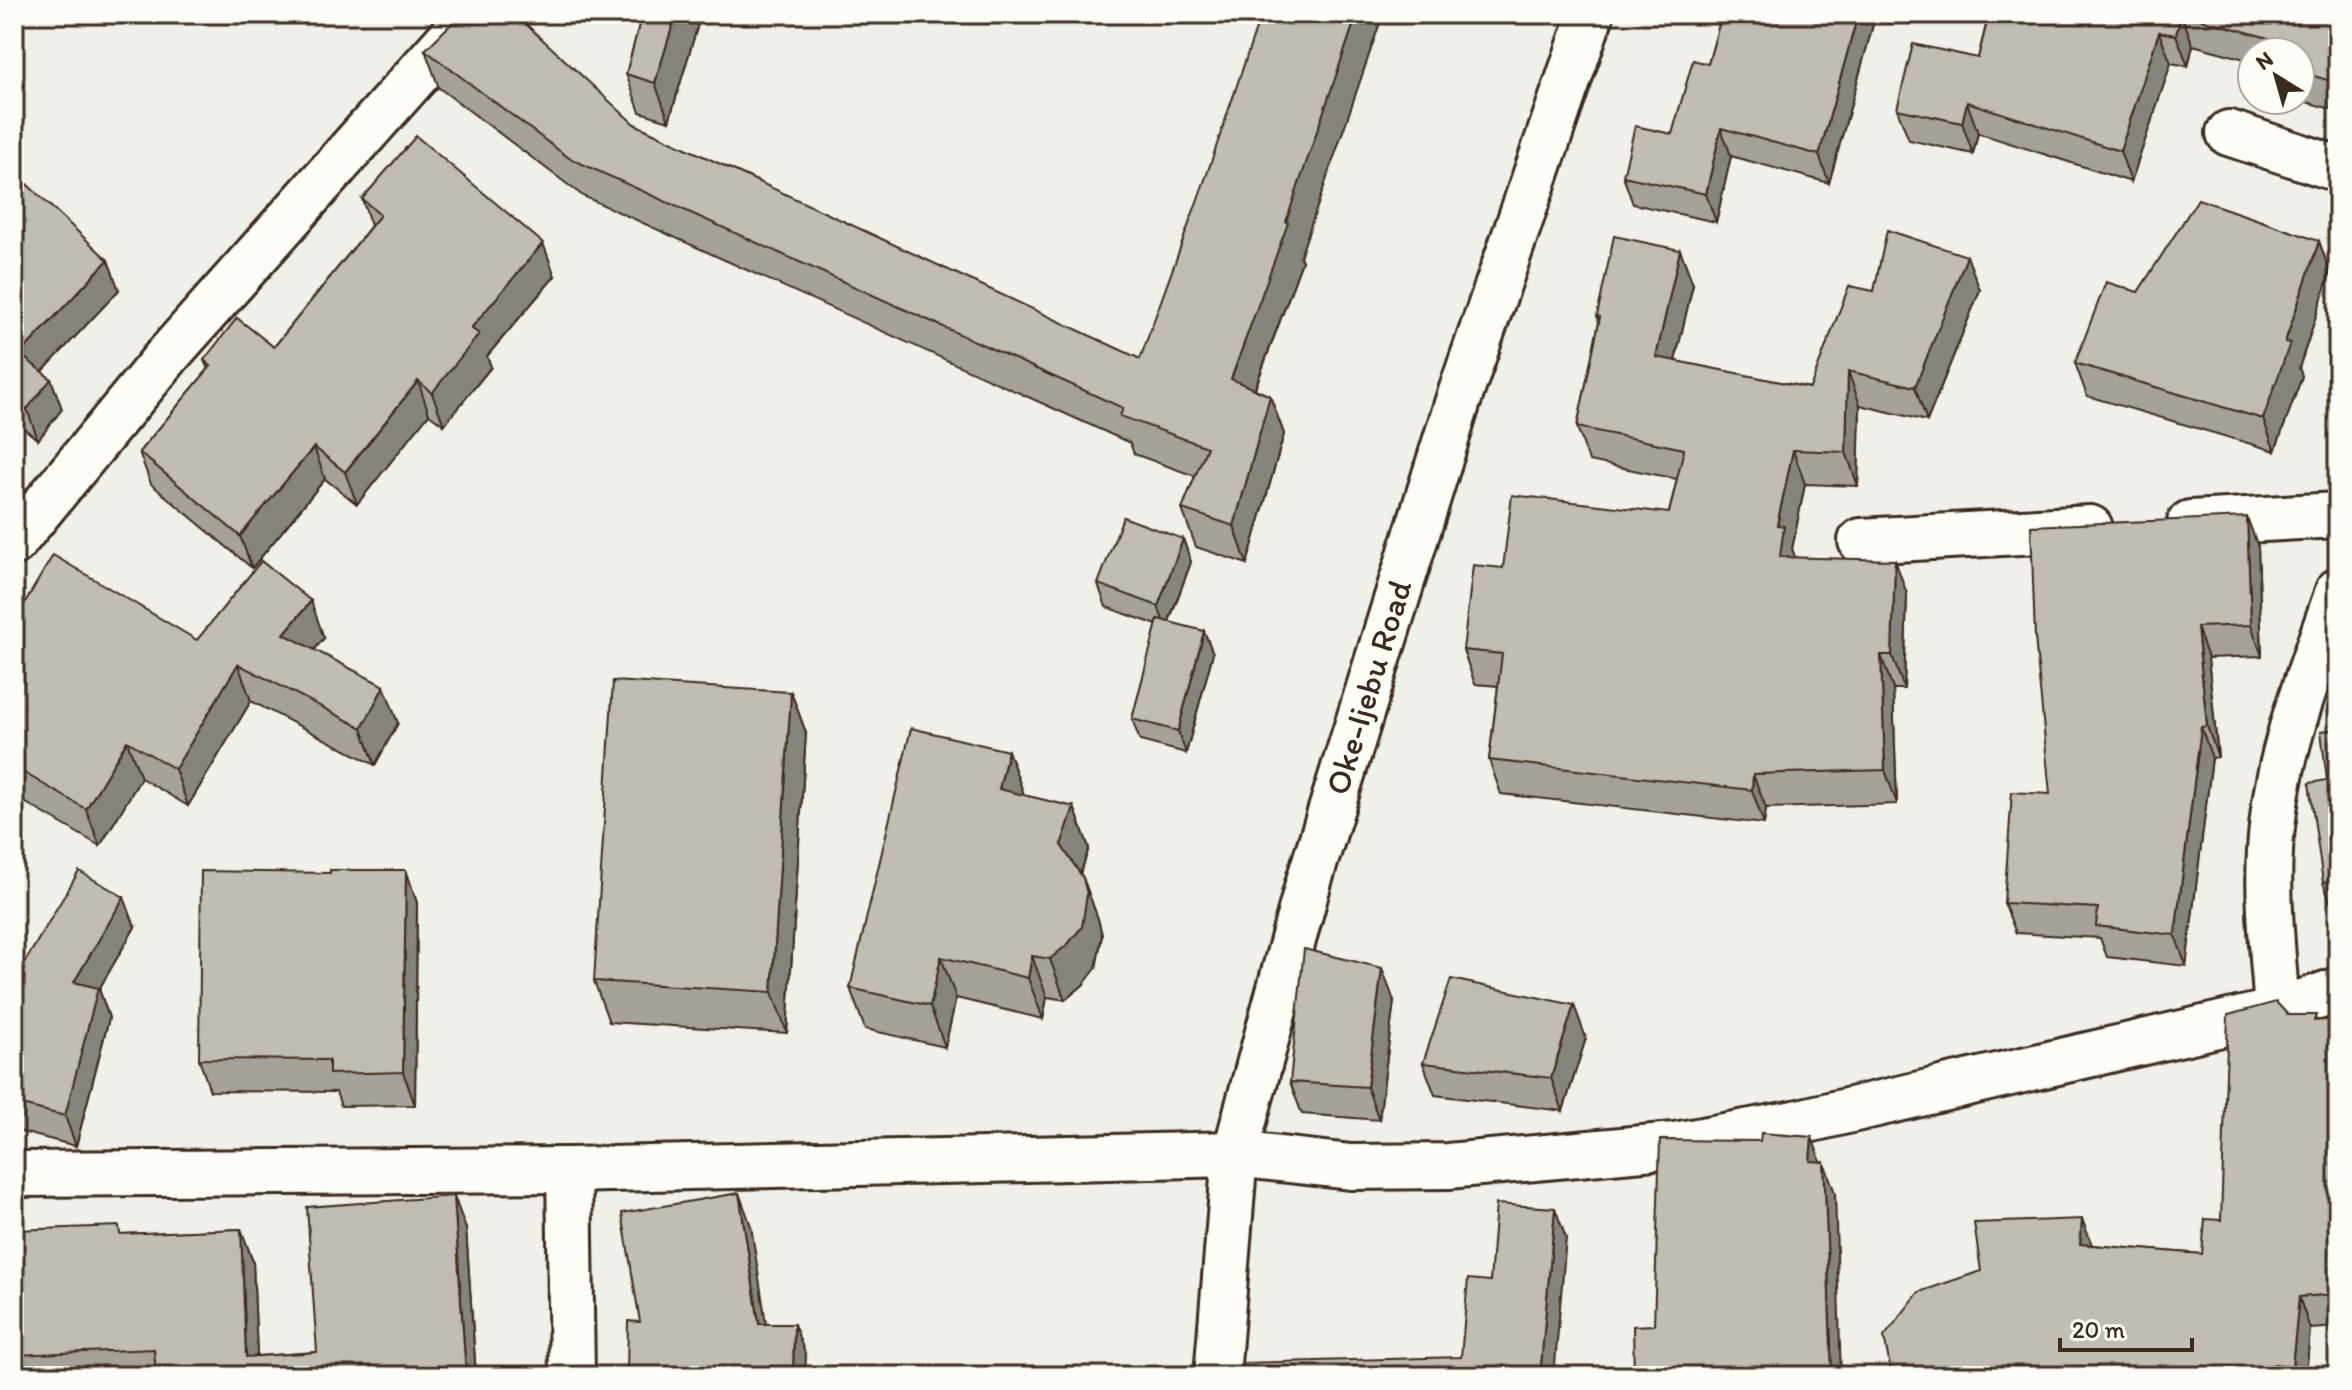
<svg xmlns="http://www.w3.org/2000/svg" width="2352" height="1390" font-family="Itim,sans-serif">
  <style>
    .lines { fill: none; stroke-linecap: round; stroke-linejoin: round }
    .street-casing { stroke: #3b2a1e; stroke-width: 50 }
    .secondary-casing { stroke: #3b2a1e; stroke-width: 50 }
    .street { stroke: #fdfcf7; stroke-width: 44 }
    .secondary { stroke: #fdfcf7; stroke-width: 44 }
    .wall { fill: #a6a29b; stroke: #3b2a1e; stroke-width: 2 }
    .shaded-wall { fill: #87847e; stroke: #3b2a1e; stroke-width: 2 }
    .building { fill: #c1bcb4; stroke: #3b2a1e; stroke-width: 2 }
    .labels { text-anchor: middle; stroke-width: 8; stroke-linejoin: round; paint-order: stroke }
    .street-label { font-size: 34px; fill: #3b2a1e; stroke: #fdfcf7 }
  </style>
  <rect width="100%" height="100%" fill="#f1efea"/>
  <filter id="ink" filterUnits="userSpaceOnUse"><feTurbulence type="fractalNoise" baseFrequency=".0125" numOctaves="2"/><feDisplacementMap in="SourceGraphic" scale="16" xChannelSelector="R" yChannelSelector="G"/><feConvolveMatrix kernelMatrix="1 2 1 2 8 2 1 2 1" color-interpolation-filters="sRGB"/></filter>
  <g filter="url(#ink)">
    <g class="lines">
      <defs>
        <g id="street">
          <polyline points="2229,133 2338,169"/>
          <polyline points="2190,523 2338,515"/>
          <polyline points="1861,541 2090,528"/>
          <polyline points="14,542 167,356 471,14"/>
          <path d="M 2277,1011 C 2273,950 2265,888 2272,827 C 2280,745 2312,668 2338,591"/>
          <polyline points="569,1170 572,1376"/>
          <polyline points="14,1174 569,1170 1235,1154 1351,1167 1448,1166 1675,1145 1795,1123 2277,1011 2338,990"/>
        </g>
        <polyline id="secondary" points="1217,1376 1235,1154 1309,881 1458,401 1591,14"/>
      </defs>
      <use href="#street" class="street-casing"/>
      <use href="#secondary" class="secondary-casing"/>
      <use href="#street" class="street"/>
      <use href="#secondary" class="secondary"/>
    </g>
    <g class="wall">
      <polygon points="642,14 701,14 669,121 640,112 626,74"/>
      <polygon points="1722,14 1876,14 1829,183 1731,156 1716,222 1633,204 1623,176 1672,134 1708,64"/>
      <polygon points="1954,14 2338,14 2338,111 2299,100 2300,52 2252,52 2252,61 2193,45 2188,66 2171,63 2131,182 1978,133 1973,154 1909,140 1897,109 1978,58 1987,21"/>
      <polygon points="425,50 634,124 1140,359 1300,257 1302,261 1255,389 1270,396 1284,434 1247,564 1196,547 1182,509 1195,476 1134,454 1130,443 583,196 439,88"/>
      <polygon points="14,172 119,290 42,372 51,379 62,409 38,440 14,420"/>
      <polygon points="362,199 555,276 487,356 491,367 444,425 429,414 357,504 325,479 252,568 151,484 139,452 208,370 204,360 274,347 371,226"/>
      <polygon points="2319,241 2330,273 2299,368 2302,376 2275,451 2087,396 2075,363 2138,292"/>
      <polygon points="1680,250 1693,284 1675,361 1810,388 1874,291 1980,290 1927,421 1860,405 1858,486 1805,484 1792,549 1795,557 1907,594 1904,689 1893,689 1897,804 1766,808 1764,824 1501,794 1489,760 1498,686 1475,684 1463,650 1503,568 1669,513 1677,479 1589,461 1577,427 1599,323 1597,316"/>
      <polygon points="1183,539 1191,562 1169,622 1213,653 1186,753 1140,741 1132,719 1157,625 1106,607 1098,584"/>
      <polygon points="2258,547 2262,656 2208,658 2218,757 2212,758 2186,966 2107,957 2100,938 2016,933 2004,903 2050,794"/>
      <polygon points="14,621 197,640 324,638 314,650 398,723 375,765 251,701 188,806 141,778 100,846 14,796"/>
      <polygon points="791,692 806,733 787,1033 609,1022 594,981"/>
      <polygon points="2338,729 2338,912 2334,912 2323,882 2327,780"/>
      <polygon points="1008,751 1023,792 1022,795 1074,807 1089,848 1080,874 1083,878 1098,919 1102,935 1096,968 1083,985 1065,1000 1047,997 1043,1019 956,998 945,1047 865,1029 850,988"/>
      <polygon points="406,870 417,903 415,1105 341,1106 336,1092 210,1091 199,1059 330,873"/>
      <polygon points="135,927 99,989 109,1018 76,1146 14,1130 14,987 16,989"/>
      <polygon points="1394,1001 1379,1120 1302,1114 1290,1082"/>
      <polygon points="2288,1015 2318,1020 2338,1019 2338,1327 2310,1329 2306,1376 1892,1376 2092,1245 2202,1254 2221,1220"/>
      <polygon points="1586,1038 1563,1111 1435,1095 1423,1063"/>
      <polygon points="241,1229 253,1262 257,1356 317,1352 466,1229 476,1376 14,1376 14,1230 122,1234"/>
    </g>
    <g class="shaded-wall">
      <polygon points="676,14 701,14 669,121 655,83"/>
      <polygon points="1357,14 1383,14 1300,257 1302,261 1244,417 1231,379"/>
      <polygon points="1858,14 1876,14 1829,183 1819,155"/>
      <polygon points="2181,14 2193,45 2188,66 2176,35"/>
      <polygon points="2159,32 2171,63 2131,182 2120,151"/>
      <polygon points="1967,102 1978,133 1973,154 1962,123"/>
      <polygon points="1721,128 1731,156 1716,222 1706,194"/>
      <polygon points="2319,241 2330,273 2299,368 2302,376 2275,451 2263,419 2285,342"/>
      <polygon points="543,243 555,276 487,356 491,367 444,425 432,393 471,328"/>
      <polygon points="1680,250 1693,284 1668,391 1656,357"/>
      <polygon points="1967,256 1980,290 1927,421 1915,387"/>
      <polygon points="108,260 119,290 31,384 20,354"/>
      <polygon points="1848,371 1860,405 1858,486 1846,452"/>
      <polygon points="51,379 62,409 38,440 27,409"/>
      <polygon points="418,381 429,414 357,504 345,472"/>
      <polygon points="1270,396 1284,434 1247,564 1234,526"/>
      <polygon points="314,447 325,479 252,568 240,536"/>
      <polygon points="1793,450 1805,484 1792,549 1796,560 1780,557 1777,525"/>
      <polygon points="2247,517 2258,547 2262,656 2251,625"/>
      <polygon points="1183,539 1191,562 1166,629 1158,606"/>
      <polygon points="1895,560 1907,594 1904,689 1892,655"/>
      <polygon points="311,601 324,638 297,671 284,634"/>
      <polygon points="2197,627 2208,658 2218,757 2207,726"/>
      <polygon points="1204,631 1213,653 1186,753 1178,731"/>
      <polygon points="1881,655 1893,689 1897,804 1885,770"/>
      <polygon points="238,664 251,701 188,806 175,769"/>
      <polygon points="384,686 398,723 375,765 362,728"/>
      <polygon points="791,692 806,733 787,1033 772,992"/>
      <polygon points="2201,727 2212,758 2186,966 2175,935"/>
      <polygon points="127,741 141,778 100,846 86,809"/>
      <polygon points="1008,751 1023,792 1014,830 999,789"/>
      <polygon points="1753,774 1766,808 1764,824 1752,790"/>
      <polygon points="1074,807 1089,848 1076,886 1061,845"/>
      <polygon points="406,870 417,903 415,1105 403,1072"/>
      <polygon points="1083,878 1098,919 1102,935 1096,968 1083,985 1065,1000 1050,959"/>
      <polygon points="124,897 135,927 99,989 109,1018 76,1146 65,1116 74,982"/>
      <polygon points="1032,956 1047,997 1043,1019 1028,978"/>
      <polygon points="941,957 956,998 945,1047 930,1006"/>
      <polygon points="1382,968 1394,1001 1379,1120 1367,1087"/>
      <polygon points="1574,1005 1586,1038 1563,1111 1551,1078"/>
      <polygon points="1812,1137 1823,1168 1810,1161"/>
      <polygon points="1824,1162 1835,1193 1841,1376 1832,1376"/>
      <polygon points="739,1193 751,1226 771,1356 759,1324"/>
      <polygon points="454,1196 466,1229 476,1376 466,1376"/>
      <polygon points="1555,1208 1566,1238 1554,1376 1540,1376"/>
      <polygon points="2082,1219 2094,1250 2080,1244"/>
      <polygon points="241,1229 253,1262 258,1376 246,1357"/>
      <polygon points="2299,1297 2310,1329 2306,1376 2296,1376 2292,1366"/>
      <polygon points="794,1324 806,1356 805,1376 793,1376"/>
      <polygon points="2274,1364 2279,1376 2273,1376"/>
    </g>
    <g class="building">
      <polygon points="461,14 515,14 634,124 1140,359 1207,174 1261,14 1357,14 1286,222 1288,223 1231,379 1270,396 1234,526 1182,509 1207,447 1120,416 1123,408 569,158 425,50"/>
      <polygon points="642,14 676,14 655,83 626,74"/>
      <polygon points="1722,14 1858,14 1819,155 1721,128 1706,194 1623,176 1635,126 1672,134 1693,60 1708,64"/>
      <polygon points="1989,14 2181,14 2176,35 2159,32 2120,151 1967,102 1962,123 1897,109 1913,44 1978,58"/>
      <polygon points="2182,14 2338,14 2338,83 2300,72 2300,52 2288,52 2290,44"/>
      <polygon points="416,136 543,243 471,328 479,334 432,393 418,381 345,472 314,447 240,536 139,452 211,366 204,360 237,318 274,347 380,215 362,199"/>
      <polygon points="14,172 108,260 20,354 51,379 27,409 14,399"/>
      <polygon points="2198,199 2319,241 2285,342 2290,343 2263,419 2075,363 2106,282 2138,292"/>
      <polygon points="1887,230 1967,256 1915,387 1848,371 1846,452 1793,450 1777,525 1784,526 1780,557 1895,560 1892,655 1881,655 1885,770 1753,774 1752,790 1489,760 1502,654 1463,650 1473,565 1503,568 1512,495 1669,513 1684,449 1577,427 1600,317 1597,316 1614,236 1680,250 1656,357 1810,388 1849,286 1874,291"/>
      <polygon points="1123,517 1183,539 1158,606 1098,584"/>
      <polygon points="2247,517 2251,625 2197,627 2207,726 2201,727 2175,935 2096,926 2098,908 2004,903 2012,792 2050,794 2035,637 2031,526"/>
      <polygon points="53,555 197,640 261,561 311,601 284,634 384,686 362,728 238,664 175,769 127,741 86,809 14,767 14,621"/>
      <polygon points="1158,619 1204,631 1178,731 1132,719"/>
      <polygon points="613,681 791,692 772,992 594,981"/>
      <polygon points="911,728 1008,751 999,789 1074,807 1061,845 1083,878 1087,894 1082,927 1068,944 1050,959 1032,956 1028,978 941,957 930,1006 850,988"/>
      <polygon points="2338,729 2338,880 2323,882 2309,783 2327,780 2321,731"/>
      <polygon points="330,870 406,870 403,1072 329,1074 329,1060 199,1059 201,871 330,873"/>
      <polygon points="79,871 124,897 74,982 98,988 65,1116 14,1103 14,987 16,989 22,967"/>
      <polygon points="1304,949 1382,968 1367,1087 1290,1082"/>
      <polygon points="1451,979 1574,1005 1551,1078 1423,1063"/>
      <polygon points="2276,1002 2288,1015 2316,1015 2314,1021 2338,1019 2338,1294 2299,1297 2292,1366 2274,1364 2273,1376 1892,1376 1884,1337 1919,1292 1981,1271 1974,1223 2082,1219 2080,1244 2202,1254 2205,1219 2221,1220 2228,1015"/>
      <polygon points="1761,1133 1812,1137 1810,1161 1824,1162 1832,1376 1634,1376 1633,1326 1654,1325 1660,1140 1760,1141"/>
      <polygon points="739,1193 759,1324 794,1324 793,1376 627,1376 628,1321 640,1322 622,1213"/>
      <polygon points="454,1196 466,1376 156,1376 154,1349 14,1355 14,1230 119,1226 120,1234 241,1229 246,1357 317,1352 307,1207"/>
      <polygon points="1496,1204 1555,1208 1540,1376 1242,1376 1242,1363 1461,1357 1468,1279 1490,1281"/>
    </g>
  </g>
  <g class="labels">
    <g class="street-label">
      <text transform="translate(1368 687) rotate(-73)" y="12">Oke-Ijebu Road</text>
    </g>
  </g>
  <rect width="2352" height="1390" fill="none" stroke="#fdfcf7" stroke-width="48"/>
  <rect x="24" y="24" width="2304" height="1342" fill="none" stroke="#3b2a1e" stroke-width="3" filter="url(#ink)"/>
  <g transform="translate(2276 76) rotate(323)"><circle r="38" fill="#fdfcf7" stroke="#afa8a0" stroke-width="2"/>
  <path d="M0-6L14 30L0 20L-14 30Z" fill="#3b2a1e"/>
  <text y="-12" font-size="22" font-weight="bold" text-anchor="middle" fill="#3b2a1e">N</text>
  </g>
  <path d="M2060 1338v12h132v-12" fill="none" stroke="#3b2a1e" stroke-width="4"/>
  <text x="2072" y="1338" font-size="24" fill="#3b2a1e" stroke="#fdfcf7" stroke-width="6" paint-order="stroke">20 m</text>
</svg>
